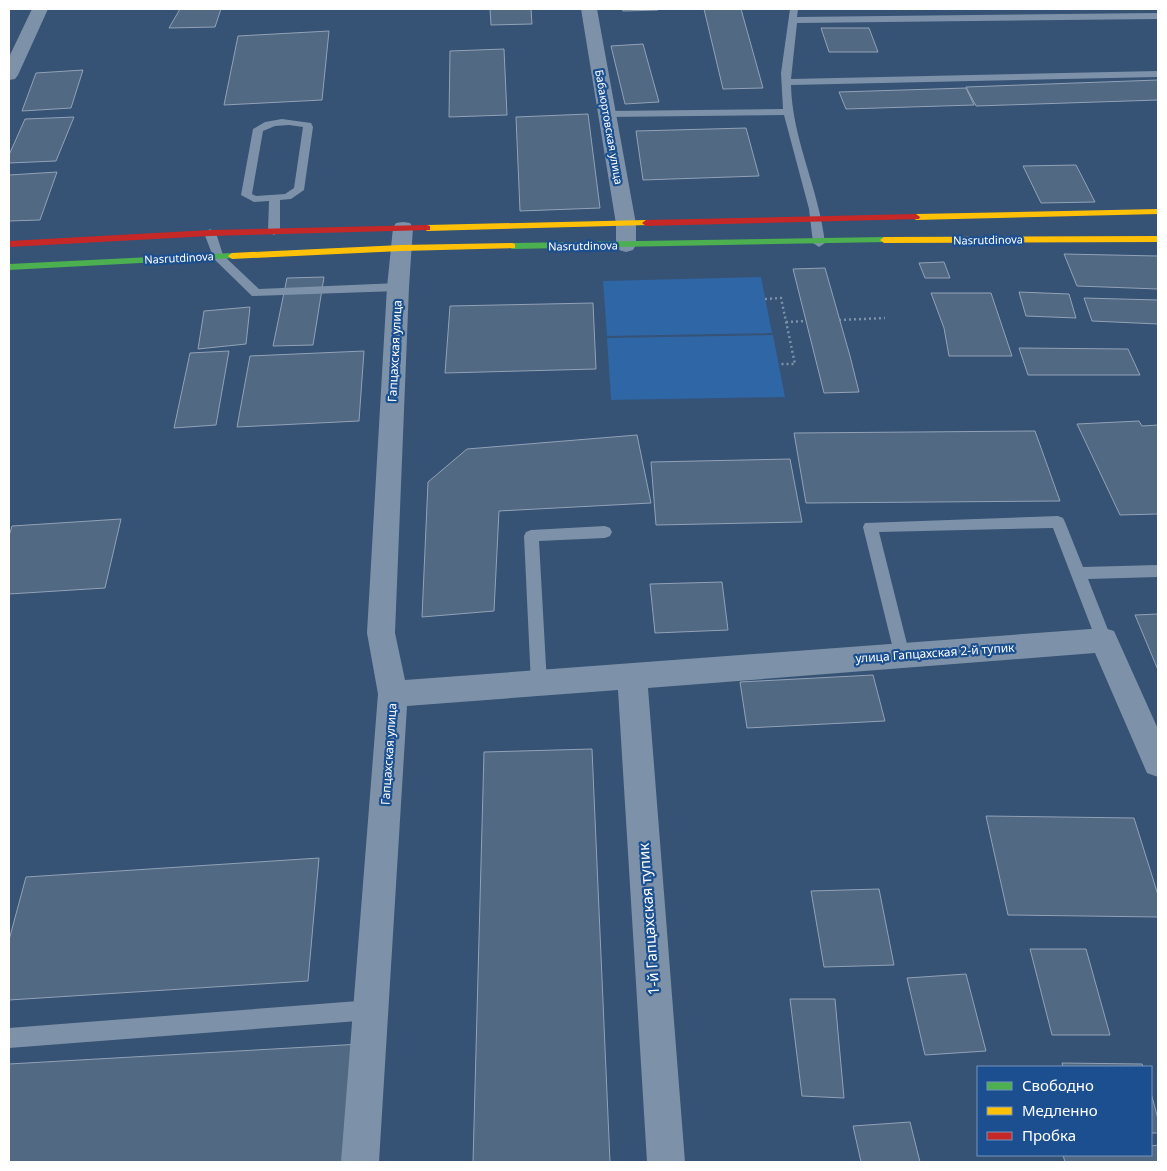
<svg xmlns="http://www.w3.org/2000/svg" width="1167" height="1171" font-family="'Noto Sans',sans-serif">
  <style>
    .green { fill: #2f66a5 }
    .building { fill: #526984; stroke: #92a2b6 }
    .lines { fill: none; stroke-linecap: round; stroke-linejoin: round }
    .path { stroke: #7d92a8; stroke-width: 2.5; stroke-dasharray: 2 3; stroke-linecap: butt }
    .lane { fill: #7d92a8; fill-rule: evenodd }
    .street { fill: #7d92a8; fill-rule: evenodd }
    .fast { fill: #4caf50; fill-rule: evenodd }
    .slow { fill: #ffc107; fill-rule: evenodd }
    .jam { fill: #c62828; fill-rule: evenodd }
    .labels { text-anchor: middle; stroke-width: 4.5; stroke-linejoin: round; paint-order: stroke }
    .far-street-label { font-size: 11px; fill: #fff; stroke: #1b4f8f }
    .street-label { font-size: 12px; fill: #fff; stroke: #1b4f8f }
    .near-street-label { font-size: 15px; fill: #fff; stroke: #1b4f8f }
  </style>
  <rect width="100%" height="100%" fill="#365274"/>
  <g class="green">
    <polygon points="761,277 772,333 607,336 603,281"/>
    <polygon points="773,335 785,397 611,400 607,338"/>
  </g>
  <g class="building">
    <polygon points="180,9 221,9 215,27 169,28"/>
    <polygon points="490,9 531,9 532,24 491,25"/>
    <polygon points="622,9 658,9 658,10 623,11"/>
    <polygon points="704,9 741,9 763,88 723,89"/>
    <polygon points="821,28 869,28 878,52 829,52"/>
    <polygon points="329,31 322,100 224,105 238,36"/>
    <polygon points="643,44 659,102 625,104 611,46"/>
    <polygon points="504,49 507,115 449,117 450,51"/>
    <polygon points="83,70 71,108 22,111 36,73"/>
    <polygon points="1158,80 1158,100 976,106 966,87"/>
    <polygon points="966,88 974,105 846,109 839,92"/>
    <polygon points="588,114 600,208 520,211 516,117"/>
    <polygon points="74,117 56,161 9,163 9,155 25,119"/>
    <polygon points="746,128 759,176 643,180 636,131"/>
    <polygon points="1076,165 1095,202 1041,203 1023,166"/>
    <polygon points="57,172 40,220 9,221 9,175"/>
    <polygon points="1064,254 1158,256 1158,289 1077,286"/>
    <polygon points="944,262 950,278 925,278 919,263"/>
    <polygon points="825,268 850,356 859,392 824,393 793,269"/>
    <polygon points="324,277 313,345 273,346 287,278"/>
    <polygon points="1019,292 1069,294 1076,318 1026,316"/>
    <polygon points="931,293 991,293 1012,356 949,356 944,328"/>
    <polygon points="1084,298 1158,300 1158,324 1092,321"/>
    <polygon points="593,303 596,369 445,373 450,306"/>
    <polygon points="250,307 246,344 198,349 204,311"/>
    <polygon points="1019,348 1128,349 1140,375 1028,375"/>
    <polygon points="229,351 216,425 174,428 190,353"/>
    <polygon points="364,351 359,421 237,427 250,356"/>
    <polygon points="1139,421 1142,426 1158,425 1158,514 1120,515 1077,424"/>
    <polygon points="1035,431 1060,501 806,503 794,433"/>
    <polygon points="637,435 651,503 499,511 494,611 422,617 428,482 467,449"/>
    <polygon points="790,459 802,522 656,525 651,462"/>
    <polygon points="121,519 105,588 9,594 9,536 12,526"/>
    <polygon points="722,582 728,630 655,633 650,584"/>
    <polygon points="1158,614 1158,670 1135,615"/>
    <polygon points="873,675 885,721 747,728 740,682"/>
    <polygon points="592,749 610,1162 473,1162 484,752"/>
    <polygon points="986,816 1134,818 1158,895 1158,917 1008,915"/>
    <polygon points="319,858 308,981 9,1000 9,940 26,877"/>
    <polygon points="879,889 894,965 824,967 811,891"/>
    <polygon points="1030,949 1086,949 1110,1035 1052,1035"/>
    <polygon points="966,974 986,1051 925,1055 907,978"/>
    <polygon points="790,999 835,999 844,1098 802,1096"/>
    <polygon points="361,1044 353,1162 9,1162 9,1064"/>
    <polygon points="1062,1063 1142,1064 1143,1067 1063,1067"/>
    <polygon points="1151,1093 1158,1119 1158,1133 1151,1133"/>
    <polygon points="910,1122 920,1162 861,1162 853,1126"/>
    <polygon points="1158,1145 1158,1162 1065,1162 1063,1155 1151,1155 1151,1146"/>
  </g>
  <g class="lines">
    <g class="path">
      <polyline points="765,299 781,298 795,364 779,364"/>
      <polyline points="839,320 885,318"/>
      <polyline points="786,322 806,321"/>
    </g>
    <g class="lane">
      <path d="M 790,9 L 798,9 L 797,17 L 1158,13 L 1158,19 L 797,23 L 791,79 L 1158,71 L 1158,77 L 791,85 C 792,139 819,189 825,243 L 819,247 L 813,243 L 809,209 L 784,115 L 607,117 L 602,114 L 607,111 L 783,109 L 781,73 Z"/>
      <path d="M 282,119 L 311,123 L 313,127 L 304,190 L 291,199 L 280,200 L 280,231 L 274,235 L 268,231 L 269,201 L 254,202 L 241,195 L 253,129 L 265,122 ZM 289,125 L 303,127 L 294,188 L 285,194 L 256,196 L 252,194 L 263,131 L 275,126 Z"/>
      <polygon points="210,229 216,233 223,255 259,289 398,283 404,287 398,291 252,296 214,259 204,233"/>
      <polygon points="1058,516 1063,518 1065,522 1083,567 1158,565 1158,577 1088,579 1112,640 1110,645 1104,647 1098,645 1053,528 879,532 910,656 908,661 902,663 896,661 863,527 865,523"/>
      <polygon points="605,526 610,528 612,532 610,536 605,538 539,541 547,684 545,689 539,691 533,689 531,684 524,536 526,532 531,530"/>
      <polygon points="371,1000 378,1003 381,1010 378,1017 371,1020 9,1048 9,1028"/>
    </g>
    <g class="street">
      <polygon points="32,9 48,9 18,75 15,79 9,80 9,57"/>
      <polygon points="581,9 597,9 636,224 636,245 633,250 626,252 619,250 616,245 616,224"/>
      <polygon points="403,222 410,223 413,228 409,287 395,633 405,680 1104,628 1114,631 1158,729 1158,777 1147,773 1095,653 648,688 685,1162 647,1162 618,690 407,706 379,1162 341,1162 378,694 367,633 387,287 393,228 396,223"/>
    </g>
    <g class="fast">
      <polygon points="884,237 887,238 887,242 512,249 508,246 512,243"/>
      <polygon points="232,253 236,256 235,258 9,270 9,264"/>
    </g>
    <g class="slow">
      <polygon points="1158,209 1158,214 916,220 912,217 916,214"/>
      <polygon points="646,220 649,221 649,225 427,231 423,228 427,225"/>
      <polygon points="1158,236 1158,242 884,243 880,240 884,237"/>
      <polygon points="512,243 515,244 515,248 401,251 232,259 228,256 232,253 401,245"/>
    </g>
    <g class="jam">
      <polygon points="916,214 920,217 919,219 646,226 642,223 646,220"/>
      <polygon points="427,225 430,226 430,230 210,236 9,247 9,241 210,230"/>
    </g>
  </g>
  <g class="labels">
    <g class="far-street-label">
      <text transform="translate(609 127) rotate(80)" y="4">Бабаюртовская улица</text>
      <text transform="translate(988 240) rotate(-1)" y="4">Nasrutdinova</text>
      <text transform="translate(583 246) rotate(-1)" y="4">Nasrutdinova</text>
      <text transform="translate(179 258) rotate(-3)" y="4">Nasrutdinova</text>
    </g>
    <g class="street-label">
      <text transform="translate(395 351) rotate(-87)" y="4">Гапцахская улица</text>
      <text transform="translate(935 653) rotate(-4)" y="4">улица Гапцахская 2-й тупик</text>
      <text transform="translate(389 754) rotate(-86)" y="4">Гапцахская улица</text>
    </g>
    <g class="near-street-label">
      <text transform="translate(649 919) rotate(-94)" y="5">1-й Гапцахская тупик</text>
    </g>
  </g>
  <rect width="1167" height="1171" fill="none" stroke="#ffffff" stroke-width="20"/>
  <rect x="977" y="1066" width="175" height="90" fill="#1b4f8f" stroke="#7695bc"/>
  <rect x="987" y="1082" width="25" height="8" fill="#4caf50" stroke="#7695bc"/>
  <text x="1022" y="1091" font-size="15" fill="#ffffff">Свободно</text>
  <rect x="987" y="1107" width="25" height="8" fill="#ffc107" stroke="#7695bc"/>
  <text x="1022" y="1116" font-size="15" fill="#ffffff">Медленно</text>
  <rect x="987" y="1132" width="25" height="8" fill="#c62828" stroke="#7695bc"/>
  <text x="1022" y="1141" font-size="15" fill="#ffffff">Пробка</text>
</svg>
